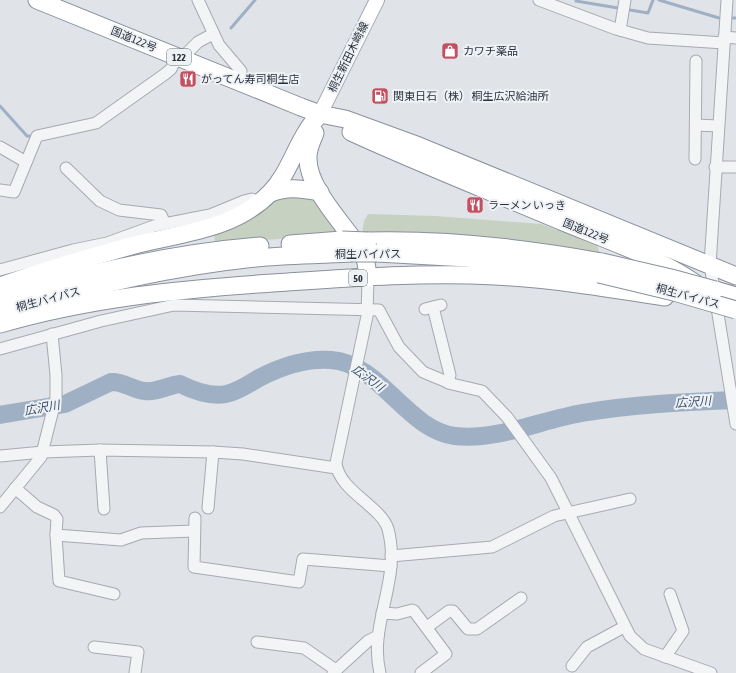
<svg xmlns="http://www.w3.org/2000/svg" width="736" height="673" font-family="'Asap Condensed','Noto Sans JP',sans-serif">
  <style>
    .green { fill: #c6d1c2 }
    .lines { fill: none; stroke-linecap: round; stroke-linejoin: round }
    .stream { stroke: #9fb0c4; stroke-width: 3 }
    .river { stroke: #9fb0c4; stroke-width: 18 }
    .minor-casing { stroke: #a6aab1; stroke-width: 13 }
    .major-casing { stroke: #a1a7b2; stroke-width: 16 }
    .highway-casing { stroke: #89919d; stroke-width: 19 }
    .minor { stroke: #f2f4f6; stroke-width: 11 }
    .major { stroke: #fff; stroke-width: 14 }
    .highway { stroke: #fff; stroke-width: 17 }
    .highway-bridge-casing { stroke: #89919d; stroke-width: 19; stroke-linecap: butt }
    .highway-bridge { stroke: #fff; stroke-width: 17 }
    .labels { text-anchor: middle; stroke-width: 4; stroke-linejoin: round; paint-order: stroke }
    .shield { fill: #eff2f5; stroke: #656b74; stroke-width: 1 }
    .shield-label { font-size: 10px; font-weight: bold; fill: #2a313d }
    .street-label { font-size: 11px; fill: #2a313d; stroke: #eff2f5 }
    .poi-label { font-size: 11px; fill: #2a313d; stroke: #eff2f5; text-anchor: start }
    .water-label { font-size: 12px; font-style: italic; fill: #394f6d; stroke: #eff2f5 }
  </style>
  <rect width="100%" height="100%" fill="#e0e3e8"/>
  <g class="green">
    <polygon points="280,194 313,198 340,234 215,244 214,231"/>
    <polygon points="368,214 436,216 541,224 597,245 601,256 362,233 364,221"/>
  </g>
  <g class="lines">
    <g class="stream">
      <polyline points="659,0 719,18"/>
      <polyline points="576,1 618,8"/>
      <polyline points="630,10 648,13 653,0"/>
      <polyline points="733,18 736,18"/>
      <polyline points="231,28 255,0"/>
      <polyline points="0,106 27,136 30,136"/>
    </g>
    <path class="river" d="M 0,415 L 65,404 L 111,382 C 123,381 133,390 145,391 C 157,393 168,385 180,384 C 194,391 210,397 226,394 C 237,392 249,384 259,378 C 282,366 305,358 331,360 C 380,363 407,430 455,436 C 496,441 541,420 582,413 C 633,404 685,402 736,400"/>
    <defs>
      <g id="minor">
        <polyline points="198,0 219,45 241,71 240,83"/>
        <polyline points="539,0 616,29 648,38 724,43"/>
        <polyline points="727,0 710,265 736,424"/>
        <polyline points="620,30 625,0"/>
        <polyline points="724,37 736,38"/>
        <polyline points="182,58 198,42 213,34"/>
        <polyline points="696,125 718,126"/>
        <polyline points="0,147 26,162"/>
        <polyline points="695,159 696,61"/>
        <polyline points="715,167 736,167"/>
        <polyline points="66,168 100,201 119,210 161,215 165,224"/>
        <polyline points="0,190 14,192 37,136 96,123 165,74 171,69 177,56"/>
        <polyline points="0,270 73,250 107,243 154,226 210,215 244,201 252,199 260,202"/>
        <path d="M 368,278 L 367,316 L 336,463 C 339,491 381,506 388,529 C 402,580 368,624 380,673"/>
        <polyline points="433,307 450,375 448,383"/>
        <polyline points="425,309 441,305"/>
        <polyline points="0,349 101,321 174,305 379,310 399,347 423,372 452,384 482,391 507,417 551,478 630,636 644,649 711,673"/>
        <polyline points="100,450 104,509"/>
        <polyline points="0,456 43,452 100,450 213,452 243,454 336,468"/>
        <polyline points="15,488 37,507 54,515 57,519 56,535 121,540 141,533 194,531"/>
        <polyline points="0,507 41,457 56,398 56,375 52,334"/>
        <polyline points="208,508 213,452"/>
        <polyline points="195,518 194,567 299,582 303,559 391,566"/>
        <polyline points="56,535 59,581 114,594"/>
        <polyline points="391,556 492,547 554,516 630,499"/>
        <polyline points="382,613 397,614 412,610 414,611 446,654 421,673"/>
        <polyline points="427,627 449,611 453,611 468,629 477,629 521,598"/>
        <polyline points="257,642 304,648 336,670"/>
        <polyline points="94,647 138,652 135,673"/>
        <polyline points="665,657 683,631 670,594"/>
        <polyline points="572,666 587,647 624,627"/>
        <polyline points="333,673 368,641 378,636"/>
      </g>
      <polyline id="major" points="320,114 377,0"/>
      <g id="highway">
        <polyline points="37,0 301,107 320,114 345,119 419,146 736,276"/>
        <path d="M 351,132 C 421,164 492,192 563,222 C 607,240 655,256 695,283"/>
        <path d="M 315,133 C 312,141 308,148 308,157 C 307,190 347,226 363,254 C 367,261 367,270 368,278"/>
        <path d="M 271,193 C 288,186 302,189 320,192"/>
        <path d="M 368,241 C 447,239 525,248 602,262"/>
        <polyline points="290,244 342,240"/>
        <polyline points="377,253 467,258 593,273"/>
        <path d="M 0,286 C 43,271 87,258 131,246 C 179,233 233,231 270,193 C 287,176 294,151 307,131 C 310,125 316,119 320,114"/>
        <polyline points="715,290 736,296"/>
        <path d="M 0,299 C 85,273 171,253 260,246"/>
        <path d="M 0,312 C 84,287 169,267 256,258 C 287,255 319,255 350,253"/>
        <path d="M 0,324 C 89,298 181,289 273,283 C 346,278 421,272 495,276 C 552,279 608,288 665,297"/>
      </g>
    </defs>
    <use href="#minor" class="minor-casing"/>
    <use href="#major" class="major-casing"/>
    <use href="#highway" class="highway-casing"/>
    <use href="#minor" class="minor"/>
    <use href="#major" class="major"/>
    <use href="#highway" class="highway"/>
    <defs>
      <g id="highway-bridge">
        <polyline points="342,240 368,241"/>
        <polyline points="350,253 377,253"/>
        <polyline points="602,262 671,278 715,290"/>
        <polyline points="599,274 674,292 736,310"/>
      </g>
    </defs>
    <use href="#highway-bridge" class="highway-bridge-casing"/>
    <use href="#highway-bridge" class="highway-bridge"/>
  </g>
  <defs>
    <symbol id="shop-square" viewBox="-11 -11 22 22"><rect x="-9" y="-9" width="18" height="18" rx="4" fill="#c05161" stroke="#eff2f5"/><path d="M-5-2.5h2.3a2.7 3.5 0 0 1 5.4 0H5L5.5 6h-11ZM-1.5-2.5h3a1.5 2.3 0 0 0-3 0Z" fill="#fff"/></symbol>
    <symbol id="restaurant-square" viewBox="-11 -11 22 22"><rect x="-9" y="-9" width="18" height="18" rx="4" fill="#c05161" stroke="#eff2f5"/><path d="M-5-6h1v4h1v-4h1v4h1v-4h1v5L-1.5 .5V6h-2V.5L-5-1ZM5-6V6H3V1.5H1.5Q1.5-4 5-6Z" fill="#fff"/></symbol>
    <symbol id="fuel-square" viewBox="-11 -11 22 22"><rect x="-9" y="-9" width="18" height="18" rx="4" fill="#c05161" stroke="#eff2f5"/><path d="M-5.5-6h7V0h2V4h1.3V-2.5L3-4.5l.8-.8L6-3V5H2.5V1h-1V6h-7ZM-4.2-4.7v3.2H.2V-4.7Z" fill="#fff"/></symbol>
  </defs>
  <g fill-rule="evenodd">
    <use href="#shop-square" x="440" y="41" width="20" height="20"/>
    <use href="#restaurant-square" x="178" y="69" width="20" height="20"/>
    <use href="#fuel-square" x="370" y="86" width="20" height="20"/>
    <use href="#restaurant-square" x="465" y="195" width="20" height="20"/>
  </g>
  <g class="labels">
    <g class="shield">
      <rect x="167" y="49" width="24" height="16" rx="3"/>
      <rect x="349" y="270" width="18" height="16" rx="3"/>
    </g>
    <g class="shield-label">
      <text x="179" y="61">122</text>
      <text x="358" y="282">50</text>
    </g>
    <g class="street-label">
      <text transform="translate(134 39) rotate(22)" y="4">国道122号</text>
      <text transform="translate(348 57) rotate(-64)" y="4">桐生新田木崎線</text>
      <text transform="translate(586 231) rotate(22)" y="4">国道122号</text>
      <text x="368" y="258">桐生バイパス</text>
      <text transform="translate(688 296) rotate(15)" y="4">桐生バイパス</text>
      <text transform="translate(48 299) rotate(-15)" y="4">桐生バイパス</text>
    </g>
    <g class="poi-label">
      <text x="463" y="55">カワチ薬品</text>
      <text x="201" y="83">がってん寿司桐生店</text>
      <text x="393" y="100">関東日石（株） 桐生広沢給油所</text>
      <text x="488" y="209">ラーメン いっき</text>
    </g>
    <g class="water-label">
      <text transform="translate(368 378) rotate(36)" y="4">広沢川</text>
      <text transform="translate(693 402) rotate(-4)" y="4">広沢川</text>
      <text transform="translate(42 408) rotate(-10)" y="4">広沢川</text>
    </g>
  </g>
</svg>
